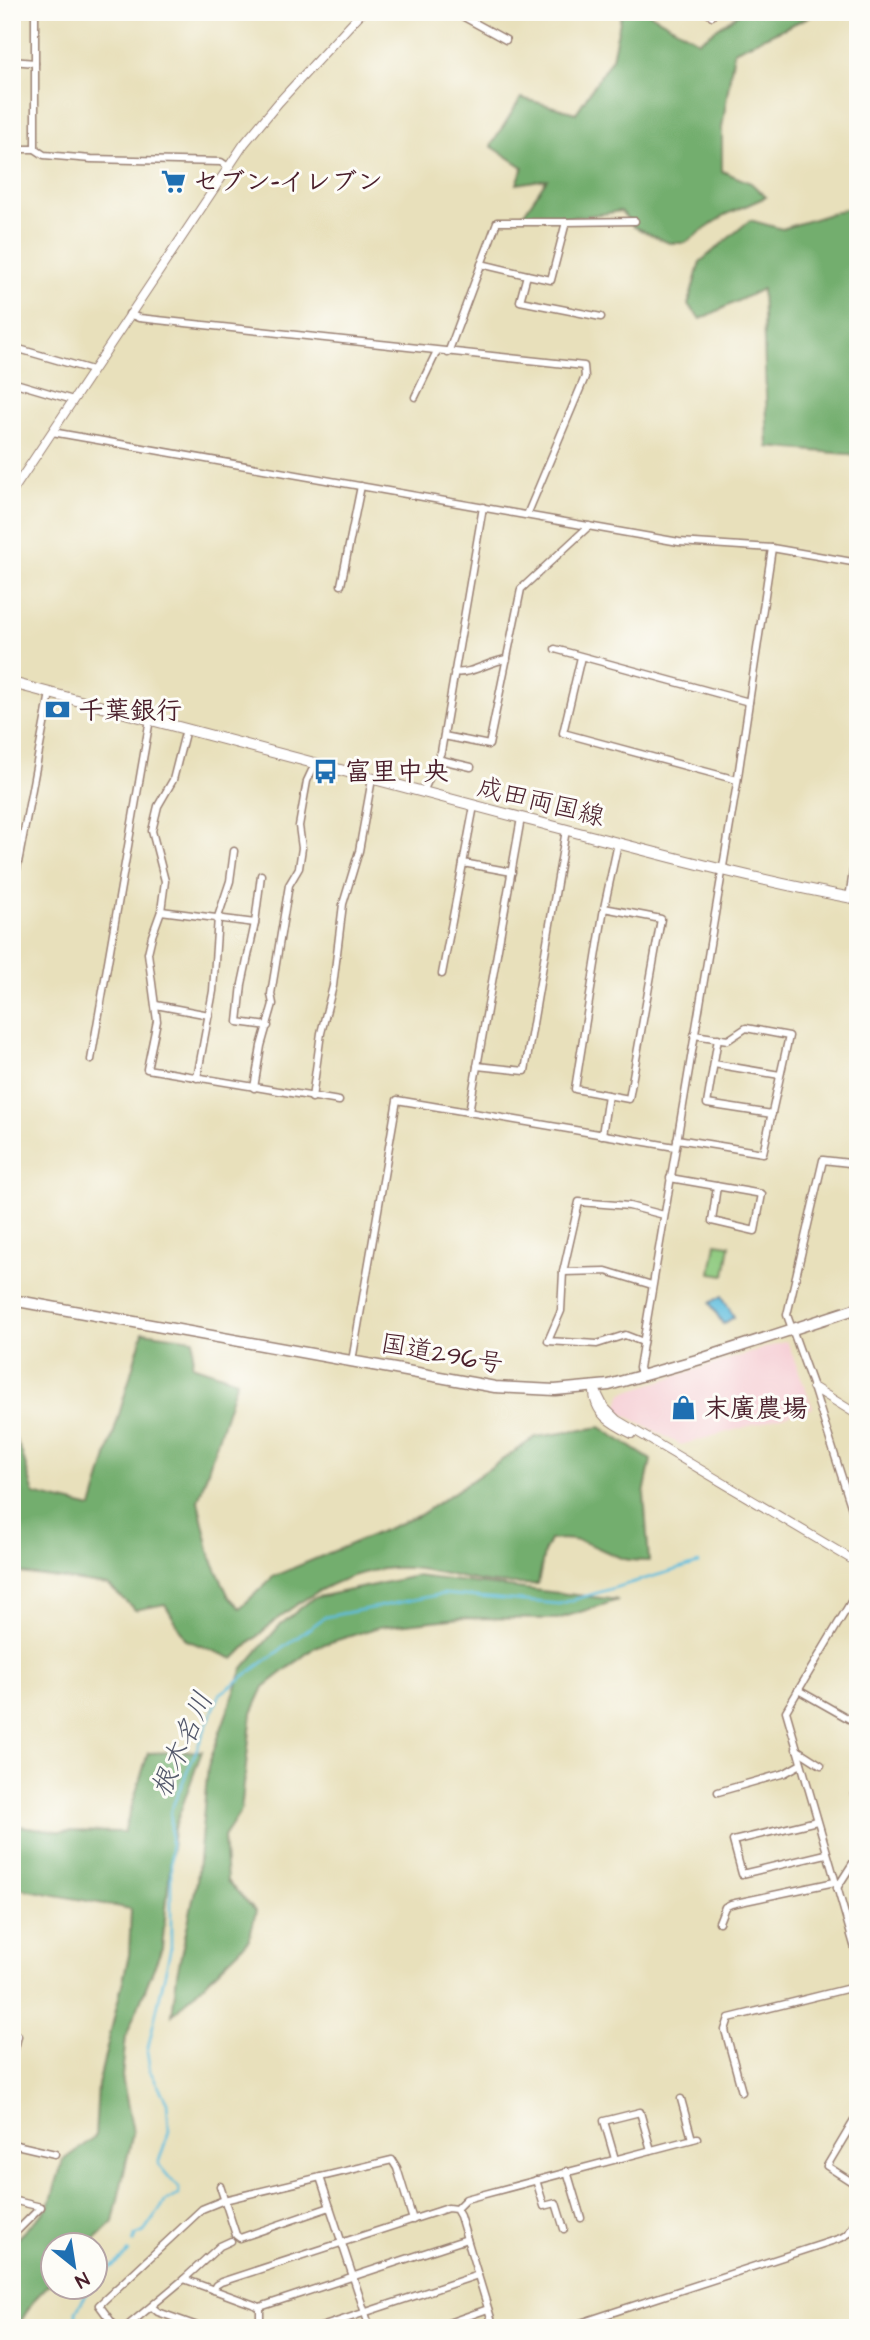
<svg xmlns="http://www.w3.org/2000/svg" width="870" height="2340" font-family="'Architects Daughter','Klee One',sans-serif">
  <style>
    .built { fill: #f6cfd6 }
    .green { fill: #8fca80; stroke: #6c7456; stroke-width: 2 }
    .forest { fill: #73ae6e; stroke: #5e664c; stroke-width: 2 }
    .water { fill: #60bede; stroke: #556e84; stroke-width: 2 }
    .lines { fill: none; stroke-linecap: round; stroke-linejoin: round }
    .stream { stroke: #60bede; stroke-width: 2.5 }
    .minor-casing { stroke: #998073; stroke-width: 9 }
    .tertiary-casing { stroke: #998073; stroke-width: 10 }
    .secondary-casing { stroke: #998073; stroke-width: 12 }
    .trunk-casing { stroke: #998073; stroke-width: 13 }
    .minor { stroke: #fff; stroke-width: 6 }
    .tertiary { stroke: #fff; stroke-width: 8 }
    .secondary { stroke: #fff; stroke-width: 10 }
    .trunk { stroke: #fff; stroke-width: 10 }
    .labels { text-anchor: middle; stroke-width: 6; stroke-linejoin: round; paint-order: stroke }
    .poi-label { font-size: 26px; font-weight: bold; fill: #4a1f2b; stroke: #fdfcf7; text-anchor: start }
    .street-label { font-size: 26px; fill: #4a1f2b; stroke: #fdfcf7 }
    .water-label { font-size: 28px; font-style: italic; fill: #52576a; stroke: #fdfcf7 }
  </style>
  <rect width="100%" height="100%" fill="#fdfcf7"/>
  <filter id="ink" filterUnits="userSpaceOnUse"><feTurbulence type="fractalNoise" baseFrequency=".0143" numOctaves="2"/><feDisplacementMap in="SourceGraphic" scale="14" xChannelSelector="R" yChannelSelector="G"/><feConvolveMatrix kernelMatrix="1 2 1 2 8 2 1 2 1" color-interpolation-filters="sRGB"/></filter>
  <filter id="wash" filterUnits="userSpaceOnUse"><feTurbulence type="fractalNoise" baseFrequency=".00686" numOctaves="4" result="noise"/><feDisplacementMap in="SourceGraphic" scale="28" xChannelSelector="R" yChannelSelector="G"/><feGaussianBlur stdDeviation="1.57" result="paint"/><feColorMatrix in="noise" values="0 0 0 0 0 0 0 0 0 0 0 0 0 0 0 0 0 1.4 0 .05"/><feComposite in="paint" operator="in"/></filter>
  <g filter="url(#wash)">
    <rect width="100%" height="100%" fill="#e8e0bb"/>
    <polygon class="built" points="787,1341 813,1408 681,1445 616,1410 622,1393"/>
    <polygon class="green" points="716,1243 730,1245 725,1275 711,1273"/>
    <g class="forest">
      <path d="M 622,12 L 647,12 L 699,41 L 741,12 L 808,12 L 811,16 L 734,51 L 722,128 L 722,171 L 751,183 L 766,197 L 725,215 L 685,243 L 669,243 L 634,227 L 621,211 C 589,216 556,222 524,213 L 547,179 L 517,184 L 523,167 L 491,146 L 521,98 L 576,113 L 612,58 Z"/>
      <polygon points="858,205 858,455 768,447 762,289 701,319 688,305 700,262 750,220 782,229"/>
      <path d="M 143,1332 L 194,1339 L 192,1365 L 237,1380 L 198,1501 L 211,1558 L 229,1597 L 240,1608 L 274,1576 L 420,1515 L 536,1437 L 600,1427 L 651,1460 L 644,1494 L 649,1561 C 640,1561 629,1561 621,1558 C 593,1547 582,1536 550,1540 L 544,1553 L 538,1584 C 516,1585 495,1584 474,1580 C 453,1576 432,1570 410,1568 C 341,1564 279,1612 234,1659 L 186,1640 L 165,1604 L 135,1610 L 108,1585 L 12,1572 L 12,1432 L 22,1453 L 34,1494 L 92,1508 Z"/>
      <polygon points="416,1576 618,1600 558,1619 460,1618 379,1627 315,1647 264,1687 252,1713 241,1811 224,1837 227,1881 256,1911 249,1940 172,2015 177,1974 197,1881 208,1766 243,1668 280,1625 313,1598"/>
      <polygon points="202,1751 174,1829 162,1948 126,2036 122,2077 133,2132 113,2222 89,2245 52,2246 52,2281 33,2301 17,2328 12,2328 12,2243 49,2207 63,2160 95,2137 98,2085 129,1955 131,1909 12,1887 12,1825 58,1831 124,1832 148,1753"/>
    </g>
    <polygon class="water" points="722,1296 734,1317 723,1324 710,1303"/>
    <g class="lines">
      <g class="stream">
        <polyline points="133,2242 135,2236 144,2232 165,2202 179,2194 179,2189 158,2164 169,2131 167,2102 150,2071 147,2052 171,1947 171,1810 220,1694 325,1617 443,1594 559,1604 699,1563"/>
        <path d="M 94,2282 C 105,2267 118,2266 129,2252"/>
        <polyline points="76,2328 76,2311 90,2288"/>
      </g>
    </g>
  </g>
  <g filter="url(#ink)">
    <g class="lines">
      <defs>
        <g id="minor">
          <polyline points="35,12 35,149"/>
          <polyline points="455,12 506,40"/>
          <polyline points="706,12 712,16"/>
          <polyline points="12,61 35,63"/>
          <polyline points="12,149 35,149 44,155 91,159 221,162 228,167"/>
          <polyline points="481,264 527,275"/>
          <polyline points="129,314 139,318 584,366 585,377 527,515"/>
          <polyline points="601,317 520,301 527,275 551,280 566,222 635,221"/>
          <polyline points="12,347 92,370"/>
          <polyline points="448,353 497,222 566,222"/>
          <polyline points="12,382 73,400"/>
          <polyline points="415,397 437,351"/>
          <polyline points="52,432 679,542 772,548 858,563"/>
          <polyline points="341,585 361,486"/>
          <polyline points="555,649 749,702"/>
          <polyline points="581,657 563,733 737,780"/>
          <path d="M 454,672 C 471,675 489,661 507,659"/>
          <polyline points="186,729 173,780 158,806 152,831 165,881 161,911 152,936 148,953 157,1021 147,1069 339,1101"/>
          <polyline points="444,736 489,745 521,589 589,526"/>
          <polyline points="437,759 471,767"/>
          <polyline points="423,792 441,752 483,507"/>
          <polyline points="463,863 512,872"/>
          <polyline points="12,895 50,693"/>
          <polyline points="849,898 858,839"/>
          <polyline points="604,908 661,919 629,1099 575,1089 604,908 618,843"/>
          <polyline points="161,911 255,923 261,875"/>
          <polyline points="255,923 242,984 238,1022 268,1026"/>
          <polyline points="442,974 474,806"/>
          <polyline points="156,1005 209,1015"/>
          <polyline points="718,1038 707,1104 772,1114"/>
          <polyline points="91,1060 150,719"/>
          <polyline points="714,1064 780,1075"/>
          <polyline points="477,1066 525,1071 566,830"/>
          <polyline points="197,1078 213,991 218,917 230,881 234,851"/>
          <polyline points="254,1088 261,1046 273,1004 271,994 289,885 299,868 302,848 299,826 307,781 315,764"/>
          <polyline points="312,1098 321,1033 333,986 343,904 359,851 372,779"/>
          <polyline points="469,1112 521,818"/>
          <polyline points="602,1135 608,1095"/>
          <polyline points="677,1139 763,1153 789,1036 746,1028 728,1040 694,1035"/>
          <polyline points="858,1164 823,1160 787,1315 813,1387 858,1528"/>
          <polyline points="670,1178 762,1194 755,1231 712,1221 717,1186"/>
          <polyline points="563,1272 606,1271 652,1285"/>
          <polyline points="643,1342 625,1335 597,1344 548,1341 561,1311 563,1272 579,1202 629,1206 664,1215"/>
          <polyline points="352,1361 397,1100 675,1147"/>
          <polyline points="642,1377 639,1368 737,783 772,548"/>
          <polyline points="858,1590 786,1711 858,1959"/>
          <polyline points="798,1690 858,1724"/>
          <polyline points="796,1749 821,1765"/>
          <polyline points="718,1792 785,1773 801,1764"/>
          <polyline points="854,1794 858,1796"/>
          <polyline points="817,1821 733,1841 742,1874 826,1854"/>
          <polyline points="837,1888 858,1855"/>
          <polyline points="719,1922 725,1907 731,1904 835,1882"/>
          <polyline points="12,2061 18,2036"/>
          <polyline points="742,2092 725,2030 729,2018 858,1986"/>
          <polyline points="681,2099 692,2139"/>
          <polyline points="858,2114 827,2166 858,2186"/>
          <polyline points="12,2144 55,2154"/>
          <polyline points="615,2159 604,2121 640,2112 651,2150"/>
          <polyline points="567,2171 581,2218"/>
          <polyline points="320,2177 370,2328"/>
          <polyline points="536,2180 544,2206 556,2203 564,2229"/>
          <polyline points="220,2186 236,2235 240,2238 330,2207"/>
          <polyline points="12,2200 41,2207 12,2236"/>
          <polyline points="456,2209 466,2199 697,2138"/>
          <polyline points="184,2279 220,2246 231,2241"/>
          <polyline points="213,2290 216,2285 221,2282 448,2208 456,2209 460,2216 494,2328"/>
          <polyline points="152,2307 158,2312 203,2328"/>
          <polyline points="260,2307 467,2239"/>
          <polyline points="116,2328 99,2305 202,2209 224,2200 392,2160 397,2168 413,2220"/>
          <polyline points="125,2328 184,2279 260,2307 260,2328"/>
          <polyline points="318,2328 478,2275"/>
          <polyline points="434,2328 488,2309"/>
          <polyline points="565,2328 841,2238 848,2234 858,2218"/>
        </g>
        <g id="tertiary">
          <polyline points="12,492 244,144 279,102 362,12"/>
          <polyline points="594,1387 604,1407 617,1420 858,1563"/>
          <polyline points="813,1387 858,1415"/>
          <path d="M 594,1389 C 593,1414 612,1424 632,1434"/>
        </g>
        <path id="secondary" d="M 12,683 C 185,728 357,774 529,820 C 638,848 747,879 858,899"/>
        <polyline id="trunk" points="12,1300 495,1387 555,1390 609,1385 704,1358 858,1308"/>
      </defs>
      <use href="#minor" class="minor-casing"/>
      <use href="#tertiary" class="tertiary-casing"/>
      <use href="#secondary" class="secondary-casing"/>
      <use href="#trunk" class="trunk-casing"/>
      <use href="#minor" class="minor"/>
      <use href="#tertiary" class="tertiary"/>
      <use href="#secondary" class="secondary"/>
      <use href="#trunk" class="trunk"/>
    </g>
  </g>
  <defs>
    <symbol id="supermarket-bare" viewBox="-9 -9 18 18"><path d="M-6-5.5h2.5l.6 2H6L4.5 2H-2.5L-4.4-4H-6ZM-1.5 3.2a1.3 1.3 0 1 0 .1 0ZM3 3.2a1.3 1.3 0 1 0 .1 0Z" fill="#1f6fb2" stroke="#fdfcf7" stroke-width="2.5" paint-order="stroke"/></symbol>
    <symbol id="bank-bare" viewBox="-9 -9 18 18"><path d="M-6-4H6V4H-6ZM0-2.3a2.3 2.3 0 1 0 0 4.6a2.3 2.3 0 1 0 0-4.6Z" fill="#1f6fb2" stroke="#fdfcf7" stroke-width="2.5" paint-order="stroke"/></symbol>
    <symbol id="bus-bare" viewBox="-9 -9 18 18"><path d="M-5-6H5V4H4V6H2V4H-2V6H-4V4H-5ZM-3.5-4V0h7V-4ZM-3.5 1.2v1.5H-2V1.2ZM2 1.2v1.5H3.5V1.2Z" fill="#1f6fb2" stroke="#fdfcf7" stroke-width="2.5" paint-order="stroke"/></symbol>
    <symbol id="shop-bare" viewBox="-9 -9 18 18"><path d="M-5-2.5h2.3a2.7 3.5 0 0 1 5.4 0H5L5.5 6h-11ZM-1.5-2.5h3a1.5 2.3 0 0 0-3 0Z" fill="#1f6fb2" stroke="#fdfcf7" stroke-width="2.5" paint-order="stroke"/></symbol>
  </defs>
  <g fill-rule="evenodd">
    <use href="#supermarket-bare" x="156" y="164" width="35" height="35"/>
    <use href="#bank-bare" x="40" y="692" width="35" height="35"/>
    <use href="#bus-bare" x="308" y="754" width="35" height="35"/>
    <use href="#shop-bare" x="666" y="1390" width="35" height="35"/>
  </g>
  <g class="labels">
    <g class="poi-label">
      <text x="193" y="190">セブン-イレブン</text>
      <text x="78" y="719">千葉銀行</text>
      <text x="345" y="780">富里中央</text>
      <text x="704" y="1417">末廣農場</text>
    </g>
    <g class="street-label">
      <text transform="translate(541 801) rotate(14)" y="9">成田両国線</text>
      <text transform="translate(442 1353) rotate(10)" y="9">国道296号</text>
    </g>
    <g class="water-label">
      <text transform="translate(181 1744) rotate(-66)" y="10">根木名川</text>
    </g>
  </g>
  <rect width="870" height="2340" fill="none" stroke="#fdfcf7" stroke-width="42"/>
  <g transform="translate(74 2266) rotate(150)"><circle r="33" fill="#fdfcf7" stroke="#b5a4a5" stroke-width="2"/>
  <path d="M0-5L12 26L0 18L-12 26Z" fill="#1f6fb2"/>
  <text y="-10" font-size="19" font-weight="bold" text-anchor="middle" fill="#4a1f2b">N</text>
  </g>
</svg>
